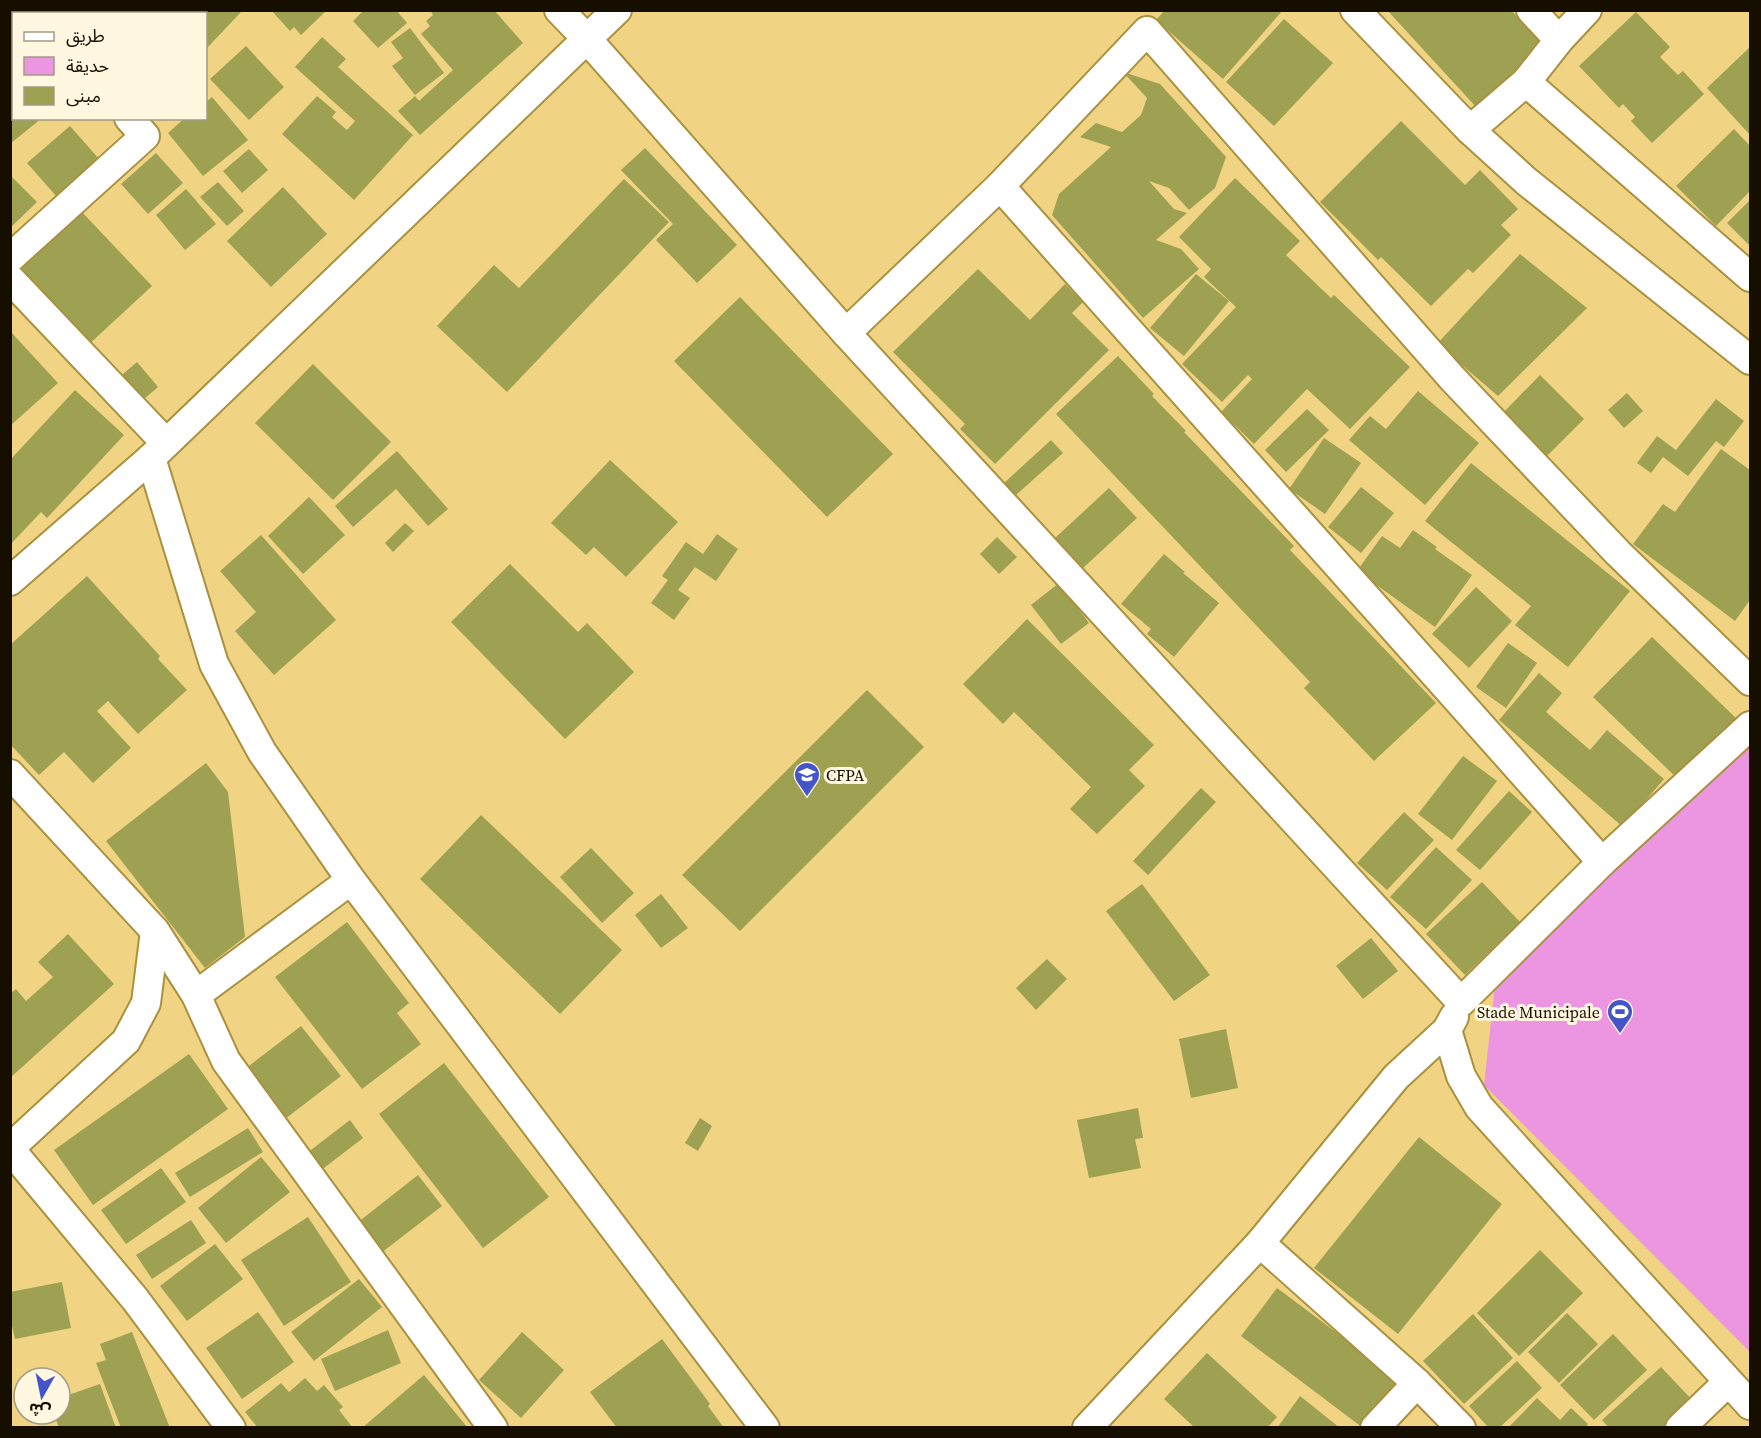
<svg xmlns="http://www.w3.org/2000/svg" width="1761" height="1438" font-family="'Source Serif 4','Noto Sans Arabic',serif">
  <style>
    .green { fill: #ec95e1 }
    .building { fill: #9da151 }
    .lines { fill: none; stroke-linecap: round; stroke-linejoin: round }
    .street-casing { stroke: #aa9140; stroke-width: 32 }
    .street { stroke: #fff; stroke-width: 28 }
    .labels { text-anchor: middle; stroke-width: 6; stroke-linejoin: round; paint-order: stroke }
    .poi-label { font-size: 16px; fill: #160f00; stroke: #fff7e0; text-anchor: start }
  </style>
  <rect width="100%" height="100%" fill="#f0d484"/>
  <polygon class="green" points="1750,737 1750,1352 1484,1085 1495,985"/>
  <g class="building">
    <polygon points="108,10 243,10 206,49 206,14 111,14"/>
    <polygon points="271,10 327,10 301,35 294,27 290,31"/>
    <polygon points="364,10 396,10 407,23 378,48 353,21"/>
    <polygon points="430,10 494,10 523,43 420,135 398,111 415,96 419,101 453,70 421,34 430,26 426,21 433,15"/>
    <polygon points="1165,10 1283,10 1223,79 1156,20"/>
    <polygon points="1387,10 1511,10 1546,48 1512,80 1509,76 1476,107"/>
    <polygon points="1636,12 1670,47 1660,57 1678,75 1683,71 1704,94 1652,143 1631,121 1635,117 1623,104 1619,108 1579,66"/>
    <polygon points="1284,19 1333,63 1274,126 1226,82"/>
    <polygon points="410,28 444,73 415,95 392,66 403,58 391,42"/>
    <polygon points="322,37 346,59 338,67 413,135 354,200 282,134 317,96 336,112 332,117 347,130 355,121 295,67"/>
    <polygon points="246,46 284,87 249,120 210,79"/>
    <polygon points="1750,47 1750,135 1707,88"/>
    <polygon points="14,66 14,118 42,118 10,144 10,68"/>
    <polygon points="1123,72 1160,84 1226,157 1215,188 1189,210 1169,188 1149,181 1174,209 1187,213 1156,240 1181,249 1199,269 1143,318 1052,215 1059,194 1111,147 1080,137 1096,123 1122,132 1141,115 1147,98"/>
    <polygon points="212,97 248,140 203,176 168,133 185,118 206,118 206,102"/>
    <polygon points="1401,121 1465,185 1480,170 1518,209 1501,225 1511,235 1473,273 1468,269 1431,306 1381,257 1378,260 1320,202"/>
    <polygon points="70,126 100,160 57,197 27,163"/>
    <polygon points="1734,129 1750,146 1750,191 1716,226 1676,186"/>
    <polygon points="645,148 737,245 697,283 656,240 673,224 621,170"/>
    <polygon points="249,149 268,170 242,193 223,171"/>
    <polygon points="156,153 183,183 148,214 121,184"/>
    <polygon points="10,175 37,202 10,228"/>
    <polygon points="1235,178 1300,241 1286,255 1331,298 1334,295 1410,367 1350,429 1307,389 1254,444 1221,412 1252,379 1248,375 1222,402 1182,364 1236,307 1204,277 1211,269 1179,237"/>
    <polygon points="624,179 669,222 507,392 437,326 494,265 519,288"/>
    <polygon points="218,182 244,211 227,226 200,197"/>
    <polygon points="283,187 327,234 271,287 227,241"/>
    <polygon points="186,189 216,224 185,250 156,215"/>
    <polygon points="1750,200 1750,246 1727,223"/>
    <polygon points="80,210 152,286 86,347 15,271"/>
    <polygon points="1520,254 1587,308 1498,396 1437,344"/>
    <polygon points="978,269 1030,320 1065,284 1083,302 1072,313 1109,350 995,464 960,429 965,424 893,352"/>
    <polygon points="1196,274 1229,301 1184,356 1150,328"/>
    <polygon points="740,297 893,454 827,517 674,361"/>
    <polygon points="10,331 58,383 10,426"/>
    <polygon points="1118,356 1154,394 1152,396 1186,431 1184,432 1294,546 1290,550 1436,703 1374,761 1304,688 1310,682 1056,414"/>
    <polygon points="137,362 158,387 137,405 116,380"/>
    <polygon points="313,364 391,442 333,500 255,423"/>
    <polygon points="1540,375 1584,419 1546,457 1502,414"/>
    <polygon points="75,390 124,435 47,518 41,512 10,545 10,460"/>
    <polygon points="1418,391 1479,443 1425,505 1349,440 1370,416 1386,429"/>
    <polygon points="1627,393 1643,411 1624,428 1608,410"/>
    <polygon points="1716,399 1744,421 1724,447 1716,441 1688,476 1663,457 1651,473 1637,463 1657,436 1676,450"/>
    <polygon points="1307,409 1329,430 1286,472 1265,450"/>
    <polygon points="1324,438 1361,463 1325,514 1289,489"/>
    <polygon points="1051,440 1063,453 1015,496 1004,483"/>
    <polygon points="1721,449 1750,470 1750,600 1735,621 1633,544 1663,504 1675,512"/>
    <polygon points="397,451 448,509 428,526 396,489 353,527 335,506"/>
    <polygon points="610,460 678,522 626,577 594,547 586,555 551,523"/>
    <polygon points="1471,463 1630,591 1568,667 1515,625 1531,606 1425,521"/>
    <polygon points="1361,487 1394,513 1361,553 1328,527"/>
    <polygon points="1109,488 1137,518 1082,569 1054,539"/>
    <polygon points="309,497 345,535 303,574 268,536"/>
    <polygon points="405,523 414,531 393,552 385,543"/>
    <polygon points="1413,530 1437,547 1435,549 1472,575 1435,627 1357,571 1382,536 1400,548"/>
    <polygon points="717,534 738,549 716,581 695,567 678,590 690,598 674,620 651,603 668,580 662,576 686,542 703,554"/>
    <polygon points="261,535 336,620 274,675 235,631 256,612 220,571"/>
    <polygon points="997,537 1017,557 999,574 980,554"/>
    <polygon points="1164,554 1185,572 1183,573 1219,603 1174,657 1147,634 1151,629 1121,604"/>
    <polygon points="510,564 578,632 587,623 634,672 565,739 451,622"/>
    <polygon points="87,576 160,656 158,659 187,690 138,734 108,701 97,711 131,748 93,783 64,752 39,775 10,744 10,645"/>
    <polygon points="1059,583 1089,623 1061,644 1031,605"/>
    <polygon points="1476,587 1512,621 1469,668 1432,634"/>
    <polygon points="1027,619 1154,745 1129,770 1145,786 1097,834 1070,809 1091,787 1014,712 1003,724 963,684"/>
    <polygon points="1652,637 1741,723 1682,783 1593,697"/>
    <polygon points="1508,643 1537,663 1506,708 1476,687"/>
    <polygon points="1539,673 1562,693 1546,712 1590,750 1607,730 1664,779 1623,827 1499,720"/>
    <polygon points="867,690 924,747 740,931 682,875"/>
    <polygon points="1463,756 1497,781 1452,840 1418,814"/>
    <polygon points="206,763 228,792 245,937 205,968 106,841"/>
    <polygon points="1201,788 1216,802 1148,875 1133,861"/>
    <polygon points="1509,791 1532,812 1480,870 1456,850"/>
    <polygon points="1404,812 1434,840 1387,890 1357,863"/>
    <polygon points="481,815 622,950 560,1014 420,879"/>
    <polygon points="1436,847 1472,880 1426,929 1390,897"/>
    <polygon points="591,848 634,893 602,923 560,877"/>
    <polygon points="1482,882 1520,922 1465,975 1426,934"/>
    <polygon points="1142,884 1210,975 1174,1001 1106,911"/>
    <polygon points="661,894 688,928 661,948 635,915"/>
    <polygon points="347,922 409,1003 397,1013 421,1044 362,1089 275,977"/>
    <polygon points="68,934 114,984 10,1078 10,994 16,989 26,1001 53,977 38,962"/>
    <polygon points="1371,938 1398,971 1363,999 1336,966"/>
    <polygon points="1047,959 1067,979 1036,1010 1016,988"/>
    <polygon points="301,1026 341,1076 285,1119 245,1069"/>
    <polygon points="1226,1029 1238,1088 1191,1098 1179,1039"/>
    <polygon points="189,1054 228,1109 93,1205 54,1150"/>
    <polygon points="444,1063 549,1197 483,1248 379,1114"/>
    <polygon points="1138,1108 1143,1138 1135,1139 1141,1168 1089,1178 1077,1120"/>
    <polygon points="700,1118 712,1126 698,1151 685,1143"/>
    <polygon points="350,1120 363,1138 320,1171 307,1153"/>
    <polygon points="248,1128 263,1152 190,1197 175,1173"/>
    <polygon points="1419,1137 1502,1204 1398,1334 1314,1268"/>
    <polygon points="261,1157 290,1192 226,1243 198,1208"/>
    <polygon points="161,1168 186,1202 126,1244 101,1210"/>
    <polygon points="418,1175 442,1206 381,1253 357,1223"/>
    <polygon points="308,1217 351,1282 284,1326 241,1260"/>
    <polygon points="191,1220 206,1243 152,1279 136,1255"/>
    <polygon points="215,1244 243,1279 187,1321 160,1286"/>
    <polygon points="1540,1250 1583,1293 1519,1356 1477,1313"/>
    <polygon points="359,1279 382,1307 314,1361 291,1332"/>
    <polygon points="62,1282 71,1328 15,1339 10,1317 10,1292"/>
    <polygon points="1277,1288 1400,1380 1363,1428 1241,1336"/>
    <polygon points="258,1312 294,1362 242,1399 206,1348"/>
    <polygon points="1567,1313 1598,1344 1559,1383 1528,1352"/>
    <polygon points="1473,1314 1513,1358 1464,1404 1423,1361"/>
    <polygon points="388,1330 401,1363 335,1391 321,1359"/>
    <polygon points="132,1332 170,1428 121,1428 96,1363 106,1360 100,1344"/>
    <polygon points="522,1332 564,1370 521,1418 479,1380"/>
    <polygon points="1613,1334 1647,1370 1594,1420 1560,1385"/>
    <polygon points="662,1339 710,1404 708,1406 724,1428 617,1428 590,1392"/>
    <polygon points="1207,1353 1277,1417 1267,1428 1195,1428 1164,1399"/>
    <polygon points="1517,1361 1542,1388 1499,1428 1489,1428 1469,1406"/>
    <polygon points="1661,1367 1694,1402 1666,1428 1609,1428 1602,1420"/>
    <polygon points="424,1375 468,1428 362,1428"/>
    <polygon points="305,1378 317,1391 324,1385 343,1407 339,1410 353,1428 258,1428 245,1412 281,1383 289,1392"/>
    <polygon points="100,1384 116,1428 59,1428 54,1414 60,1414 60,1398"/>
    <polygon points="1300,1396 1340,1428 1277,1428"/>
    <polygon points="1537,1398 1560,1420 1571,1408 1588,1424 1585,1428 1508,1428"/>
  </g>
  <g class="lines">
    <defs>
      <g id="street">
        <polyline points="34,10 37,14"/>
        <polyline points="559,10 587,39 846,333 1461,1002 1602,862 1750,726"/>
        <polyline points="1355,10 1470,130 1526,181 1750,360"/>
        <polyline points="1531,10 1559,40"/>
        <polyline points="1526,82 1750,277"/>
        <polyline points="1470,130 1526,82 1559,40 1587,10"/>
        <polyline points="1000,186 1602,862"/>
        <polyline points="10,258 145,136 129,118"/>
        <polyline points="10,279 165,442"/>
        <polyline points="846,333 1000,186 1147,31 1452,378 1618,553 1750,681"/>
        <polyline points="151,458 214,664 262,752 351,880 765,1428"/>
        <polyline points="10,581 151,458 617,10"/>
        <polyline points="10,774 155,931 196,995 226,1061 493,1428"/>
        <polyline points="196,995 351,880"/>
        <polyline points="1454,1017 1447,1030 1461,1076 1479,1107 1750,1405"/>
        <polyline points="10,1148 126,1041 146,1003 155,931"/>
        <polyline points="10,1149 135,1299 231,1428"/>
        <polyline points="1260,1243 1417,1383 1461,1428"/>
        <polyline points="1087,1428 1260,1243 1396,1077 1447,1030"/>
        <polyline points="1375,1428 1417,1383"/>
        <polyline points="1680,1428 1728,1382"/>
      </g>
    </defs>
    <use href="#street" class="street-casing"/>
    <use href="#street" class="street"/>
  </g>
  <defs>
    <symbol id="university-pin" viewBox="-11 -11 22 30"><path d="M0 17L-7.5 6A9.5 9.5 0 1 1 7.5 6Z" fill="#4355c9" stroke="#fff7e0"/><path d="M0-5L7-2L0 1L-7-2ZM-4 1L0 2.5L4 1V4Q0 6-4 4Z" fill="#fff"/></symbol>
    <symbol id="stadium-pin" viewBox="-11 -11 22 30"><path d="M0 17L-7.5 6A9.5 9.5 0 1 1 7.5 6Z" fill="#4355c9" stroke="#fff7e0"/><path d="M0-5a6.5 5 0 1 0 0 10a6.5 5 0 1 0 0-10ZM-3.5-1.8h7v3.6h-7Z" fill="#fff"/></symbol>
  </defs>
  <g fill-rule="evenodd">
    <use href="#university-pin" x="792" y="760" width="30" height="40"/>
    <use href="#stadium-pin" x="1605" y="997" width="30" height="40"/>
  </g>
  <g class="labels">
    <g class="poi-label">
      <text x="826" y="781">CFPA</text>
      <text x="1600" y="1018" text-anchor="end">Stade Municipale</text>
    </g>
  </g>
  <rect width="1761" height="1438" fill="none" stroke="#160f00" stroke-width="24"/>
  <rect x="12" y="12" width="195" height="108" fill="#fff7e0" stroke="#a29a86" stroke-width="1.5"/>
  <rect x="24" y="32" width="30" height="9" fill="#ffffff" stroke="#a29a86" stroke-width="1.5"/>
  <text x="66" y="42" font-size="18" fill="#160f00">طريق</text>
  <rect x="24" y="57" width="30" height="18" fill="#ec95e1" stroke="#a29a86" stroke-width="1.5"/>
  <text x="66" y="72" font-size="18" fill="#160f00">حديقة</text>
  <rect x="24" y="87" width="30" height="18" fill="#9da151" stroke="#a29a86" stroke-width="1.5"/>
  <text x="66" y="102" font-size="18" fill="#160f00">مبنى</text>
  <g transform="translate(42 1396) rotate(189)"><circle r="28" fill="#fff7e0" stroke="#a29a86" stroke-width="1.5"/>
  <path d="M0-4.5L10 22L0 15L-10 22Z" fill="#4355c9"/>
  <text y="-9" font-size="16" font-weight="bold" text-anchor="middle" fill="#160f00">ش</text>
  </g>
</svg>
